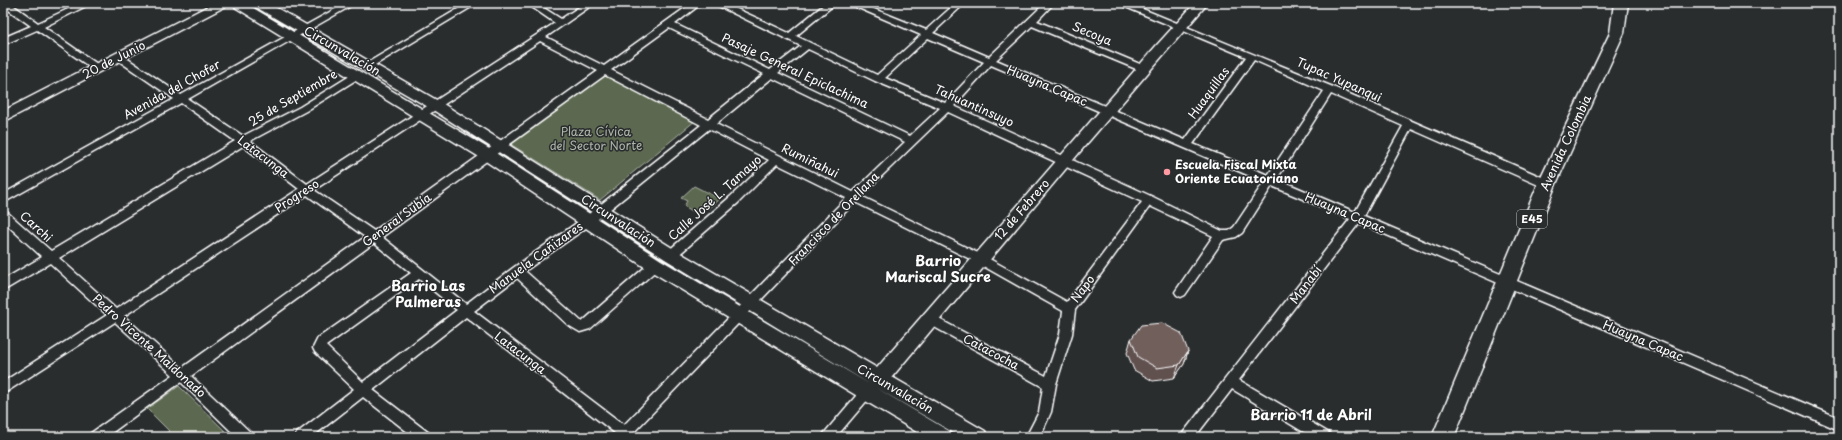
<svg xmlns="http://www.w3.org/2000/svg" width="1842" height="440" font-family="'Playpen Sans',sans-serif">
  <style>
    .green { fill: #5b6850; stroke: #adb4a8 }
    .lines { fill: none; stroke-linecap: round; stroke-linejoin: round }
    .street-casing { stroke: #fff; stroke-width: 3 }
    .secondary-casing { stroke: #fff; stroke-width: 3 }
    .primary-casing { stroke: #fff; stroke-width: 3 }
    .street { fill: #2a2d2e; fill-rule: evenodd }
    .secondary { fill: #2a2d2e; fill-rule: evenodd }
    .primary { fill: #2a2d2e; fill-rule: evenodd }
    .wall { fill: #61514f; stroke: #fff }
    .shaded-wall { fill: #4f4240; stroke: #fff }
    .building { fill: #715e5c; stroke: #fff }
    .poi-dot { fill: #ff9aa2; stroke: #2a2d2e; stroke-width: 1.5 }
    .labels { text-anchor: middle; stroke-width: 3; stroke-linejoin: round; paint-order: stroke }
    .shield { fill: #2a2d2e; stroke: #bfc0c0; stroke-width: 1 }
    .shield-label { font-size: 11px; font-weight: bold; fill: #fff }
    .street-label { font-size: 12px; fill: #fff; stroke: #2a2d2e }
    .park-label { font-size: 12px; fill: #adb4a8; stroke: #2a2d2e }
    .poi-label { font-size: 12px; font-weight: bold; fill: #fff; stroke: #2a2d2e; text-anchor: start }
    .quarter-label { font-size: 14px; font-weight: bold; fill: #fff; stroke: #2a2d2e }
  </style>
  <rect width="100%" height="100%" fill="#2a2d2e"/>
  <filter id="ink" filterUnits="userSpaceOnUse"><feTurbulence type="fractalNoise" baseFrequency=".025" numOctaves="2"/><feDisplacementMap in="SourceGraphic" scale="8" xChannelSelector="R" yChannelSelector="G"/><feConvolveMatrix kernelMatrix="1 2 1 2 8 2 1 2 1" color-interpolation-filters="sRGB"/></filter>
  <g filter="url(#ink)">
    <g class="green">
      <polygon points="602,72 696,120 600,200 507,142"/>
      <polygon points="507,149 587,202 581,206 502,157 500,154"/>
      <polygon points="694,186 720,199 709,209 701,205 694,212 684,206 687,201 681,198"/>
      <polygon points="610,215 744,302 738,310 604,221"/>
      <polygon points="179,386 231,437 161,437 169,431 147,409"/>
    </g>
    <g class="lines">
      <defs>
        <g id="street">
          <polygon points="3,3 10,3 38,23 81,3 92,3 44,27 100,66 102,68 100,70 94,70 37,30 3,45 3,38 31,26 3,6"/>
          <path d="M 346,3 L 356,3 L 188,99 L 243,136 L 300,107 L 353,74 L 359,74 L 361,76 L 359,78 L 306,111 L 250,141 L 307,184 L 555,23 L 526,3 L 536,3 L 561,19 L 585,3 L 595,3 L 546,37 L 604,66 L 692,3 L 702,3 L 675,24 L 770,70 L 801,46 L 712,3 L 724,3 L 789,33 L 826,3 L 836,3 L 796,36 L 877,75 L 921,35 L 847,3 L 859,3 L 926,30 L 956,3 L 965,3 L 933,33 L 989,57 L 1045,3 L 1054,3 L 1037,21 L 1147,67 L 1149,69 L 1147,71 L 1141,71 L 1032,26 L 996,60 L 1185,140 L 1246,57 L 1116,3 L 1128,3 L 1333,87 L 1551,181 L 1552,184 L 1551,187 L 1543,187 L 1411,129 L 1364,216 L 1839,418 L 1839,430 L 1359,223 L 1239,380 L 1329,433 L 1331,437 L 1312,437 L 1232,389 L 1195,437 L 1180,437 L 1350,219 L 1272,186 L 1242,233 L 1236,237 L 1223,240 L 1185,295 L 1181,297 L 1177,295 L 1175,292 L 1177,289 L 1213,236 L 1150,206 L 1075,310 L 1072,334 L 1056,384 L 1051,412 L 1040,437 L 1026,437 L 1039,412 L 1043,387 L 927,323 L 925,320 L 927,317 L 931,315 L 935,317 L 1046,376 L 1060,334 L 1063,311 L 976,262 L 855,202 L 634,432 L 637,437 L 614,437 L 616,434 L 466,317 L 373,390 L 429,433 L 431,437 L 414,437 L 363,397 L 312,437 L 295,437 L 297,433 L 354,389 L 315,352 L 313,348 L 318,338 L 411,273 L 374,243 L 191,376 L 251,433 L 253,437 L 237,437 L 181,382 L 106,437 L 89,437 L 91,433 L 173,375 L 115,322 L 3,394 L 3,382 L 107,315 L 50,263 L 3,291 L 3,280 L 42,257 L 3,221 L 3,211 L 7,212 L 51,251 L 235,141 L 181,103 L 3,203 L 3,194 L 174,99 L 116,59 L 114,57 L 116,55 L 122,55 L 181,95 ZM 669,28 L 764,74 L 708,119 L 611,70 ZM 928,38 L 984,62 L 945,103 L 885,78 ZM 540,41 L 598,71 L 374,231 L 314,190 ZM 808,49 L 875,81 L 940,108 L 910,136 L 778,73 ZM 1254,60 L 1324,91 L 1268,175 L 1193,144 ZM 991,65 L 1264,182 L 1234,227 L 1229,231 L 1222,231 L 1153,197 L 954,106 ZM 605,75 L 701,125 L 585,217 L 513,268 L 466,304 L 382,237 ZM 772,78 L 905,142 L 853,192 L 716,124 ZM 1331,94 L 1403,126 L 1355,212 L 1277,179 ZM 948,112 L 1142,202 L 1067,302 L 984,256 L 861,196 ZM 709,129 L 769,160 L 730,197 L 667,252 L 665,255 L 667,258 L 675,258 L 738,203 L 777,164 L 846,198 L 624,425 L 474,311 L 517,278 L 568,325 L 580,332 L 590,329 L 659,268 L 661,265 L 659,262 L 655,261 L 651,262 L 582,322 L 525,271 L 593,223 ZM 243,146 L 299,189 L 116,309 L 59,258 ZM 307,195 L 365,237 L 182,368 L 124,316 ZM 419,279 L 457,310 L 363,382 L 326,346 Z"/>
          <polygon points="468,3 478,3 370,68 367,69 362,66"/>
          <polygon points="871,382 875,383 877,387 875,391 836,437 821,437 867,383"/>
        </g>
        <polygon id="secondary" points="214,3 245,3 491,150 661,260 871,385 665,259 430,108 254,6 253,3 268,3 440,102 677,251 877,368 1156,46 1195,3 1208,3 1084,147 892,377 985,431 988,437 961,437 873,386 949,431 952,437 925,437 649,270 481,158 230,4 3,122 3,111"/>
        <polygon id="primary" points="1614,3 1628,3 1624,33 1556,184 1454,437 1432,437 1538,184 1610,33"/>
      </defs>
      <use href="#street" class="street-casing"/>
      <use href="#secondary" class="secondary-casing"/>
      <use href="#primary" class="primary-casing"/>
      <use href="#street" class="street"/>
      <use href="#secondary" class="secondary"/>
      <use href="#primary" class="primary"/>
    </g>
    <polygon class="wall" points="1131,339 1188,351 1184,364 1174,378 1153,381 1134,370 1127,353"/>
    <polygon class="shaded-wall" points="1188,351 1184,364 1174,378 1179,365"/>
    <polygon class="building" points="1162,323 1181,333 1188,351 1179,365 1157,368 1138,357 1131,339 1141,325"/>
  </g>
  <circle class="poi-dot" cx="1167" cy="172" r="4"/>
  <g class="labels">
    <rect class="shield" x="1517" y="210" width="30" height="18" rx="3"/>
    <g class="shield-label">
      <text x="1532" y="223">E45</text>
    </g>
    <g class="street-label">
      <text transform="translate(1092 34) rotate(23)" y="4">Secoya</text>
      <text transform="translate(342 51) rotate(30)" y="4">Circunvalación</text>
      <text transform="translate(114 60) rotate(-27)" y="4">20 de Junio</text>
      <text transform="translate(795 71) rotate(25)" y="4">Pasaje General Epiclachima</text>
      <text transform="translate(1339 80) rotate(24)" y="4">Tupac Yupanqui</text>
      <text transform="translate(1047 86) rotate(23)" y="4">Huayna Capac</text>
      <text transform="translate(172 90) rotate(-29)" y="4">Avenida del Chofer</text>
      <text transform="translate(1209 93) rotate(-54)" y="4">Huaquillas</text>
      <text transform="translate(293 98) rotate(-30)" y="4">25 de Septiembre</text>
      <text transform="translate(974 106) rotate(24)" y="4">Tahuantinsuyo</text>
      <text transform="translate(1566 143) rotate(-65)" y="4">Avenida Colombia</text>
      <text transform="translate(263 157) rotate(37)" y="4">Latacunga</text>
      <text transform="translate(810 161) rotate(26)" y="4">Rumiñahui</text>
      <text transform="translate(297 196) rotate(-33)" y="4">Progreso</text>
      <text transform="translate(715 198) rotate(-42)" y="4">Calle José L. Tamayo</text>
      <text transform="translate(1022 210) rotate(-49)" y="4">12 de Febrero</text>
      <text transform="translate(1345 213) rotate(23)" y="4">Huayna Capac</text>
      <text transform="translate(834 219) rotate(-46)" y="4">Francisco de Orellana</text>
      <text transform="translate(397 220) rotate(-36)" y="4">General Subía</text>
      <text transform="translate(618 221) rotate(33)" y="4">Circunvalación</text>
      <text transform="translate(36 227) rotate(42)" y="4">Carchi</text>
      <text transform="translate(536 258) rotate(-36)" y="4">Manuela Cañizares</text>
      <text transform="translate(1306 285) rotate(-53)" y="4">Manabí</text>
      <text transform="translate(1083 289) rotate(-53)" y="4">Napo</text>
      <text transform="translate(1643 341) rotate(23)" y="4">Huayna Capac</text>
      <text transform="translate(149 346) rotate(42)" y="4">Pedro Vicente Maldonado</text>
      <text transform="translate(991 352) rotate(28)" y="4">Catacocha</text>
      <text transform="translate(520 353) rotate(37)" y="4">Latacunga</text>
      <text transform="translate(895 389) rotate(30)" y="4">Circunvalación</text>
    </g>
    <g class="park-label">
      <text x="596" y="136">Plaza Cívica<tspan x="596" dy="14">del Sector Norte</tspan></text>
    </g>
    <g class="poi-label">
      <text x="1175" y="169">Escuela Fiscal Mixta<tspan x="1175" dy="14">Oriente Ecuatoriano</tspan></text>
    </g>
    <g class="quarter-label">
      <text x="938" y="266">Barrio<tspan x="938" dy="16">Mariscal Sucre</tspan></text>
      <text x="428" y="291">Barrio Las<tspan x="428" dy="16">Palmeras</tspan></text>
      <text x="1311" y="420">Barrio 11 de Abril</text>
    </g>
  </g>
  <rect width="1842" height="440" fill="none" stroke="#2a2d2e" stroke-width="16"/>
  <rect x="8" y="8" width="1826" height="424" fill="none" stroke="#fff" stroke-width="1.5" filter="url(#ink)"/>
</svg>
